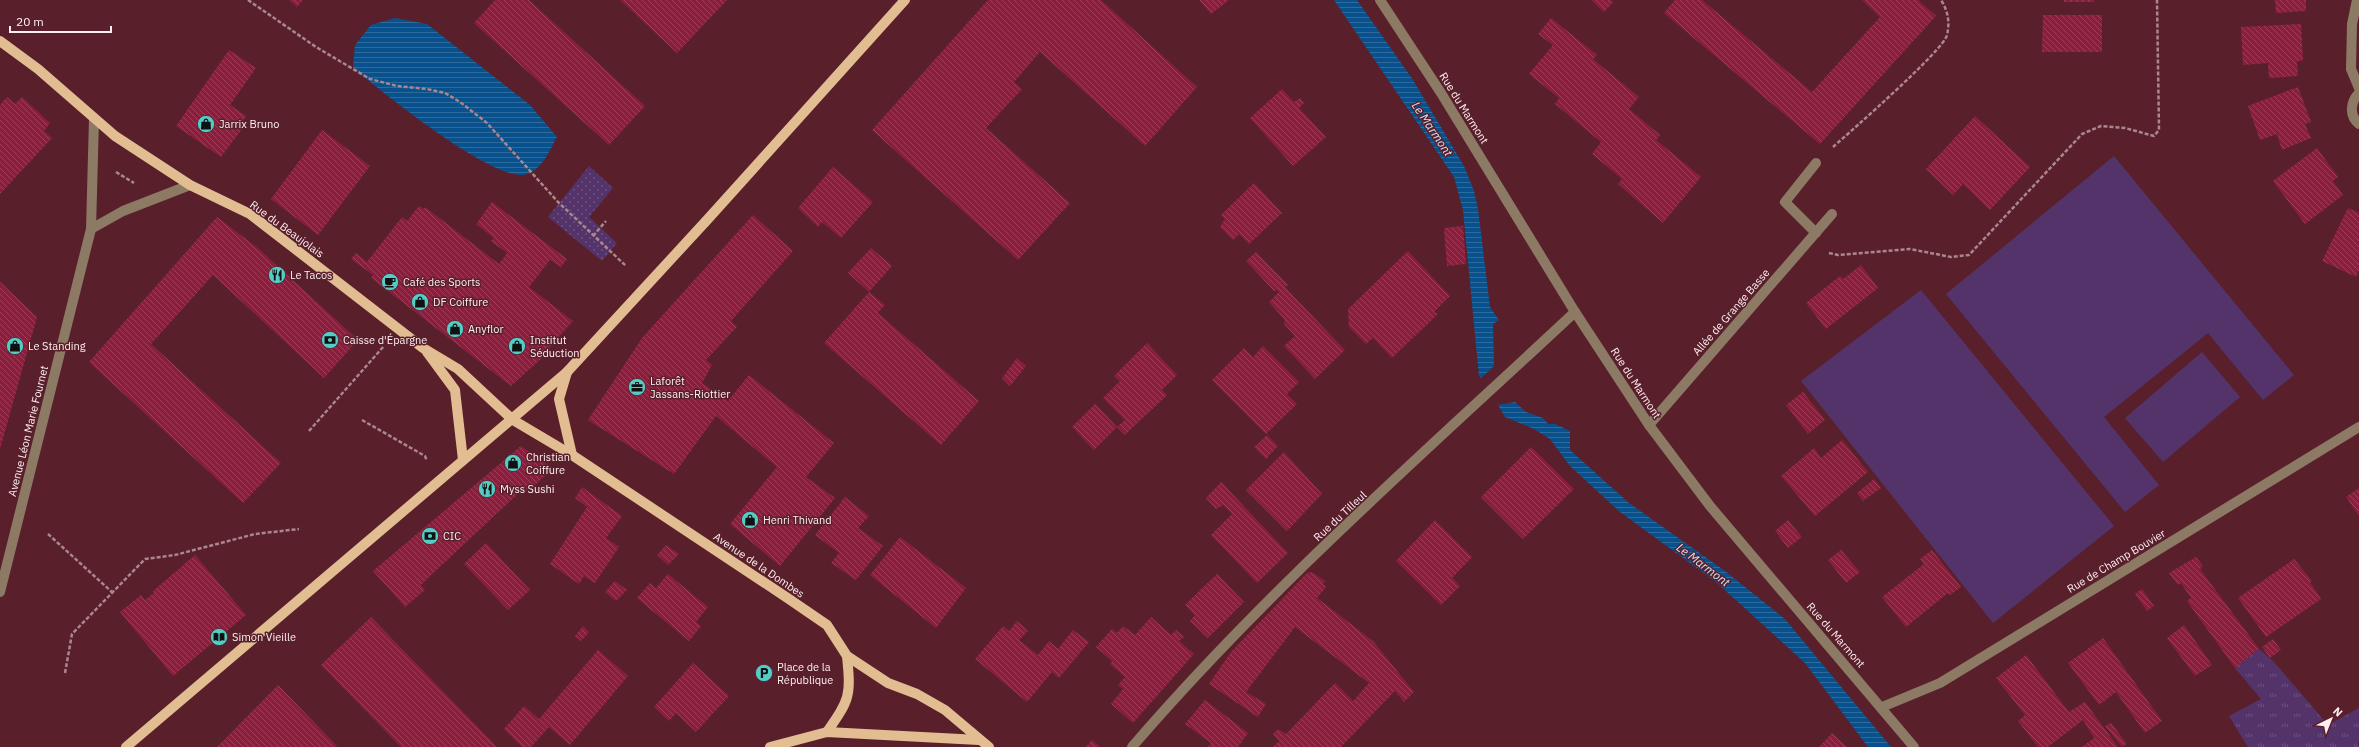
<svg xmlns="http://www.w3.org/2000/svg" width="2359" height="747" font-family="'IBM Plex Sans',sans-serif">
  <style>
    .grass { fill: url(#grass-tufts) }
    .park { fill: url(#park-dots) }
    .garden { fill: #54336a }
    .water { fill: url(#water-rules) }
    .building { fill: url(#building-back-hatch) }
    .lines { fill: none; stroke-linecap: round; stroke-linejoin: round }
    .path { stroke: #ab878d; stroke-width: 2.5; stroke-dasharray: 4 2; stroke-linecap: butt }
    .minor { stroke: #8c7a65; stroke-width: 10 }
    .major { stroke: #e3bd92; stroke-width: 10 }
    .labels { text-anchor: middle; stroke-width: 3; stroke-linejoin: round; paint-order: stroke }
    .street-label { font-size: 11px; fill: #feeff0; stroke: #59202c }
    .poi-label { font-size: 11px; fill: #feeff0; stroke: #59202c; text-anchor: start }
    .water-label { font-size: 12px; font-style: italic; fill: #cfe2f7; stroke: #59202c }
  </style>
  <defs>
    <pattern id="grass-tufts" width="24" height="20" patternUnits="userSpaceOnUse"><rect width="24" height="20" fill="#54336a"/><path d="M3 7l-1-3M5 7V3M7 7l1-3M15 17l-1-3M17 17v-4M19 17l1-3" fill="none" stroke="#6e5180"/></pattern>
    <pattern id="park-dots" width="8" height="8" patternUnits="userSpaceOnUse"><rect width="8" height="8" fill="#54336a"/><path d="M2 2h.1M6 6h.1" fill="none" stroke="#6e5180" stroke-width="1.8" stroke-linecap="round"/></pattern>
    <pattern id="water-rules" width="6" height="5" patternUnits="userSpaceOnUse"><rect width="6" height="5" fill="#09518c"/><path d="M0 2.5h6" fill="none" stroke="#2e6a9c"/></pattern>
    <pattern id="building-back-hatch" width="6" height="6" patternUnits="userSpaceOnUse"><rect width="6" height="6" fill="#8c1e3d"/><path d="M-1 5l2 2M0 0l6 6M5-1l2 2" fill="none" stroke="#9d3f59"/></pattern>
  </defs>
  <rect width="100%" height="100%" fill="#59202c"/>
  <polygon class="grass" points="2259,649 2274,662 2328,725 2359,708 2359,742 2357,743 2359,747 2248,747 2229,716 2261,699 2235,668"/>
  <polygon class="park" points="589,166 613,188 589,217 617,243 602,261 548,217"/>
  <g class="garden">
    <polygon points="2114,156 2294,375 2263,400 2208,333 2104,417 2159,485 2125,512 1946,294"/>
    <polygon points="1921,290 2114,526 1993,623 1801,381"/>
    <polygon points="2202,352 2240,397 2163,462 2125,418"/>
  </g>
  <g class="water">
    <polygon points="1334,0 1357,0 1413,80 1464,166 1474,191 1478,209 1490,307 1499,320 1493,324 1494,366 1481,378 1479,376 1463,210 1454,177"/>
    <path d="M 395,18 L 427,24 L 530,105 L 557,137 C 550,149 543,169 527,174 C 496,185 380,90 353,68 L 355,45 L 371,25 Z"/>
    <polygon points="1515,402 1526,412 1543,418 1548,424 1555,424 1570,431 1570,450 1629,503 1725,571 1785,619 1891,747 1868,747 1805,663 1716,582 1620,512 1570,466 1550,439 1534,429 1505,417 1498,405"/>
  </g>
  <g class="building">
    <polygon points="289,0 303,0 297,7"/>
    <polygon points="495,0 529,0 645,106 609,145 474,23"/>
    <polygon points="620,0 727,0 677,53"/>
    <polygon points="988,0 1101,0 1197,87 1145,146 1040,52 1014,82 1022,89 986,128 1070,203 1018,260 872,130"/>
    <polygon points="1199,0 1229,0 1211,14"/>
    <polygon points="1591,0 1611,0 1613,2 1604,12"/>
    <polygon points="1675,0 1702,0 1812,92 1880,17 1862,0 1918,0 1936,16 1820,144 1664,13"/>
    <rect x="2064" y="0" width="30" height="2"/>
    <polygon points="2275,0 2306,0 2306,11 2276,13"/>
    <polygon points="2043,15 2102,15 2102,52 2042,52"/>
    <polygon points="1551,18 1597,55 1593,59 1639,97 1629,109 1660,135 1656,140 1701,177 1663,223 1618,184 1622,179 1592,154 1601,142 1555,104 1559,98 1529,74 1553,45 1538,34"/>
    <polygon points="2301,24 2303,61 2297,61 2298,76 2269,78 2268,63 2243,65 2241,27"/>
    <polygon points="229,50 256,68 230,105 246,116 242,123 245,125 221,157 176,126"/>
    <polygon points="2298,87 2311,122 2305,124 2311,138 2282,150 2277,134 2260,140 2248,106"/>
    <polygon points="1282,89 1294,102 1300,98 1304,103 1299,108 1326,137 1293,166 1250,118"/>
    <polygon points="7,97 15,104 22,97 50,123 44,131 52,138 0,194 0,105"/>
    <polygon points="1975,116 2030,167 1990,210 1963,184 1953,195 1926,169"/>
    <polygon points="322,130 370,166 318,235 271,199"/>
    <polygon points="2317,148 2338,177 2333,181 2343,195 2305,224 2273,181"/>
    <polygon points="833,167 873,202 841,238 822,222 818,227 798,208"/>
    <polygon points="1254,183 1282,213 1249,244 1239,234 1233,240 1220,227 1225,219 1221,215"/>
    <polygon points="492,202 567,259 561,267 550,260 529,287 573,321 549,348 551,350 511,386 371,278 373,275 351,259 356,253 367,262 402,217 407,221 419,206 424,209 425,207 499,264 507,253 491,241 494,238 476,224"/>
    <polygon points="2348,208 2359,213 2359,270 2356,277 2322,261"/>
    <polygon points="753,215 793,251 731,321 737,327 706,360 712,365 702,383 728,401 749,375 834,443 806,477 835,498 780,566 730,524 777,467 716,416 674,474 588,420 642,338"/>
    <polygon points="217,217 259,249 358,340 324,378 213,275 151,344 281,463 243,503 89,362"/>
    <polygon points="1463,226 1466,264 1447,266 1444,228"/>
    <polygon points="871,248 892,266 869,292 848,273"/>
    <polygon points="1408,251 1450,296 1434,312 1438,314 1392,358 1373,338 1366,344 1349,327 1348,309"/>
    <polygon points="1256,252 1288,285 1285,287 1298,301 1345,350 1315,379 1284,346 1295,336 1284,324 1285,320 1269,302 1279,292 1277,290 1274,291 1246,261"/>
    <polygon points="1861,265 1878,288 1826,329 1806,303 1840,276 1843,279"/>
    <polygon points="0,282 37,317 0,449"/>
    <polygon points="869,292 885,305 878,313 979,401 941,445 824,343"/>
    <polygon points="1147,343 1177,375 1162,390 1167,395 1125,435 1117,427 1125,420 1103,398 1120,381 1114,376"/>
    <polygon points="1263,346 1299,382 1287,394 1297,404 1266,434 1212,380 1244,348 1253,357"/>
    <polygon points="1017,358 1026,366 1010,386 1002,378"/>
    <polygon points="1803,392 1825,420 1808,434 1786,405"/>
    <polygon points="1095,404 1117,427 1094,450 1072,427"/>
    <polygon points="1267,435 1278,446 1266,459 1254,447"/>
    <polygon points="1842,440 1868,472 1815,516 1781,476 1814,448 1821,458"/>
    <polygon points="521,446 553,468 528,492 524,488 427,579 421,585 425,590 405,607 373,571"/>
    <polygon points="1531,447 1574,489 1523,539 1481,497"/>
    <polygon points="1284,452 1322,494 1287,531 1246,490"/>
    <polygon points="1874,479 1881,488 1863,501 1857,493"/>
    <polygon points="1221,482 1288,553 1257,583 1211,535 1232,514 1223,505 1216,509 1206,498"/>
    <polygon points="582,487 622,516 606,538 619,547 595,583 584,576 579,584 550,564 587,507 575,498"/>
    <polygon points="2359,488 2359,516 2346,497"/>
    <polygon points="845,497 869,516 858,528 883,546 856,580 831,563 839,553 815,535"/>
    <polygon points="1435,520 1472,557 1452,578 1460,586 1441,605 1396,561"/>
    <polygon points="1788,520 1802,537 1788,548 1775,531"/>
    <polygon points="900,537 966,588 936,628 870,575"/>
    <polygon points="486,543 530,590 508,610 464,564"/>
    <polygon points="666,545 679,554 668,565 657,555"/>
    <polygon points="1841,550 1860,572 1846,583 1828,560"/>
    <polygon points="1932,550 1961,587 1950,595 1948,593 1906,627 1882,597 1924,564 1920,559"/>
    <polygon points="195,555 246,615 173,676 120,612 141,595 145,600 154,593 153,591"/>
    <polygon points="2196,557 2203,566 2200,569 2259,649 2235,668 2187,601 2191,598 2181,583 2178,585 2169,573"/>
    <polygon points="2294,559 2312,581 2310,582 2321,599 2266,637 2238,598"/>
    <polygon points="1308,572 1313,573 1325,581 1323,584 1326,587 1317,598 1373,641 1414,692 1404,702 1395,691 1341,747 1273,747 1279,741 1273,734 1278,729 1286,734 1335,683 1353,701 1369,683 1295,627 1246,692 1266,704 1258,717 1209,684 1231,652"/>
    <polygon points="668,574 708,607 696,622 701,626 689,641 637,598 650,583 656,588"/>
    <polygon points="1217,574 1244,602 1208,638 1190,621 1195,615 1185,605"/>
    <polygon points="615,581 627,590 616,601 605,592"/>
    <polygon points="2142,589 2154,606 2147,611 2135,594"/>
    <polygon points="371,617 497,747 401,747 321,665"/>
    <polygon points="1151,617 1171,635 1176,630 1184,637 1179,641 1194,654 1133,723 1111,704 1123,689 1118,685 1125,677 1110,664 1112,661 1096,647 1112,629 1117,633 1123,626 1135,635"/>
    <polygon points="1017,621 1028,631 1019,640 1038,655 1049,641 1058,649 1073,630 1089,642 1059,678 1052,672 1027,702 975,659 1003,626 1009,631"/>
    <polygon points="2184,625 2212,665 2195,676 2167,638"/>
    <polygon points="583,626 589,632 581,641 575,636"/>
    <polygon points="2103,638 2162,721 2145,733 2116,692 2099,705 2068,663"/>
    <polygon points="2273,639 2281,650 2270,658 2262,647"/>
    <polygon points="598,650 628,676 570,745 549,727 531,747 522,747 504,729 524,706 539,719"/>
    <polygon points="2026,655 2069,712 2085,702 2118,747 2082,747 2094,738 2083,720 2048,747 2038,747 2018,721 2025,715 1996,678"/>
    <polygon points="693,663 729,696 696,732 676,713 669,721 654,707"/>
    <polygon points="278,685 337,746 336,747 217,747"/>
    <polygon points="1205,700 1248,733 1238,747 1208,747 1211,743 1185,724"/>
    <polygon points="2111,723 2127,744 2122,747 2105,726"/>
    <polygon points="1832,733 1847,747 1819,747"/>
    <polygon points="1092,740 1100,747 1086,747"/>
  </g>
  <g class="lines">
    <g class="path">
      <polyline points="248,0 316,47 370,79 397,86 427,89 445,93 460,102 487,123 558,202 626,266"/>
      <path d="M 1833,147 C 1851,131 1944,50 1947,35 C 1950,22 1948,11 1941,0"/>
      <polyline points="116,172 134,183"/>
      <polyline points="593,236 606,221"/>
      <polyline points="1829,253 1838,255 1910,249 1951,257 1969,255 2082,134 2101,126 2125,128 2154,136 2159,130 2157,0"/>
      <polyline points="362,420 425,456 427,461"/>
      <polyline points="309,431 384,346"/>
      <polyline points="48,534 113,593"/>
      <polyline points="65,673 72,634 145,559 175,555 255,534 299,529"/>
    </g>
    <g class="minor">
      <polyline points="1380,0 1441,93 1575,312 1649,425 1710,506 1914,747"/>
      <polyline points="2357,0 2352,24 2351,69 2359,88"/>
      <path d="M 2359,93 C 2350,102 2349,116 2359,124"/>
      <polyline points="1816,163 1785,202 1816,233"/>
      <polyline points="91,229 123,211 190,185"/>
      <polyline points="1649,425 1832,214"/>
      <polyline points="0,592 91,229 94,119"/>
      <polyline points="1882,707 1940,683 2359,427"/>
      <path d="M 1132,747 C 1267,590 1424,453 1575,312"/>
    </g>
    <g class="major">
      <polyline points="0,41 38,69 115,136 190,185 250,214 423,348 458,369 513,420 572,455 789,599 827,625 847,656 888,683 917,694 945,710 989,747"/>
      <polyline points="427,352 455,390 463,460"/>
      <polyline points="567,372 559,399 572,455"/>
      <path d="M 827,732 C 850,699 851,696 847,656"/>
      <polyline points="126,747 567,372 707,220 905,0"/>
      <polyline points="770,747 827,732 979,740"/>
    </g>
  </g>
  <defs>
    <symbol id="shop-disc" viewBox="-11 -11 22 22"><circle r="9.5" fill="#54cdc7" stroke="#59202c"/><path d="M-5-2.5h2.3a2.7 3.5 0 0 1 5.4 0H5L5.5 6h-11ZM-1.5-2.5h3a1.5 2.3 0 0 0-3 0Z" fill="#111"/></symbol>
    <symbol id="restaurant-disc" viewBox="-11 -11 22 22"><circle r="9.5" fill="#54cdc7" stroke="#59202c"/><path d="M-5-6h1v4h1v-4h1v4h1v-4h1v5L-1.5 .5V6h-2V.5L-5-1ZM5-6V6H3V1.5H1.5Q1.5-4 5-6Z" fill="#111"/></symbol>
    <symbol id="cafe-disc" viewBox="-11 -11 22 22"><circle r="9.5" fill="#54cdc7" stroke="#59202c"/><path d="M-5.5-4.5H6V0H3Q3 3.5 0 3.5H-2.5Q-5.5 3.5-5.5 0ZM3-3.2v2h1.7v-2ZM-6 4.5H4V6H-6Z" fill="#111"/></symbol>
    <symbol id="bank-disc" viewBox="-11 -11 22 22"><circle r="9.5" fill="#54cdc7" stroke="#59202c"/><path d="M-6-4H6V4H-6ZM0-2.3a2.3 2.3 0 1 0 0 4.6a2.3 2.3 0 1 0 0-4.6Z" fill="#111"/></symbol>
    <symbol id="office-disc" viewBox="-11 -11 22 22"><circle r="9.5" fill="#54cdc7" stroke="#59202c"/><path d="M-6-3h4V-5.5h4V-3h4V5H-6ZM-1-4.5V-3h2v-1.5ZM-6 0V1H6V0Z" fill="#111"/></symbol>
    <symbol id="library-disc" viewBox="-11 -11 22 22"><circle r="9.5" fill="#54cdc7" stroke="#59202c"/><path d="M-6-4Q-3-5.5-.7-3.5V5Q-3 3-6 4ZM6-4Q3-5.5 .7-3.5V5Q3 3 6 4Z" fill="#111"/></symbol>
    <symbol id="parking-disc" viewBox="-11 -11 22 22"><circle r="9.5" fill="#54cdc7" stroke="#59202c"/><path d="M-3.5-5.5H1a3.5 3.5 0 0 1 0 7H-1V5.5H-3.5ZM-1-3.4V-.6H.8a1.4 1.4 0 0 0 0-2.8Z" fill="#111"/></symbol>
  </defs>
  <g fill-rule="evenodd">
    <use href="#shop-disc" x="196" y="114" width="20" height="20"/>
    <use href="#restaurant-disc" x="267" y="265" width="20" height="20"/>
    <use href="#cafe-disc" x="380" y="272" width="20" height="20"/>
    <use href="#shop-disc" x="410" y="292" width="20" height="20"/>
    <use href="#shop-disc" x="445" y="319" width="20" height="20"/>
    <use href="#bank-disc" x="320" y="330" width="20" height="20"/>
    <use href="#shop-disc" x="5" y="336" width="20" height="20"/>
    <use href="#shop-disc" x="507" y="336" width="20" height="20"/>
    <use href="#office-disc" x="627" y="377" width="20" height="20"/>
    <use href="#shop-disc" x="503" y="453" width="20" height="20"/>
    <use href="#restaurant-disc" x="477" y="479" width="20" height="20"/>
    <use href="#shop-disc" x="740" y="510" width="20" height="20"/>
    <use href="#bank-disc" x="420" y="526" width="20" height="20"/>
    <use href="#library-disc" x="209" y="627" width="20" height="20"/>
    <use href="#parking-disc" x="754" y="663" width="20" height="20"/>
  </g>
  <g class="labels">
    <g class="street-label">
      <text transform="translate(1464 108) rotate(58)" y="4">Rue du Marmont</text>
      <text transform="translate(287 229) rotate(36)" y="4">Rue du Beaujolais</text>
      <text transform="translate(1731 312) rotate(-49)" y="4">Allée de Grange Basse</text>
      <text transform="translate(1636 383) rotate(57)" y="4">Rue du Marmont</text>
      <text transform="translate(28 431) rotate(-76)" y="4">Avenue Léon Marie Fournet</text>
      <text transform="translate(1340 516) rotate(-43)" y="4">Rue du Tilleul</text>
      <text transform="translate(2116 561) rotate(-31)" y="4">Rue de Champ Bouvier</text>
      <text transform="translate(759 565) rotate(34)" y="4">Avenue de la Dombes</text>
      <text transform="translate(1836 635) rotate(49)" y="4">Rue du Marmont</text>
    </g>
    <g class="poi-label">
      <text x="219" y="128">Jarrix Bruno</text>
      <text x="290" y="279">Le Tacos</text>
      <text x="403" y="286">Café des Sports</text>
      <text x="433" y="306">DF Coiffure</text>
      <text x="468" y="333">Anyflor</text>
      <text x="343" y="344">Caisse d'Épargne</text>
      <text x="530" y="344">Institut<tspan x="530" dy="13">Séduction</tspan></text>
      <text x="28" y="350">Le Standing</text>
      <text x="650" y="385">Laforêt<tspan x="650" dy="13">Jassans-Riottier</tspan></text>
      <text x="526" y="461">Christian<tspan x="526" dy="13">Coiffure</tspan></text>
      <text x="500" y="493">Myss Sushi</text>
      <text x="763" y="524">Henri Thivand</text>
      <text x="443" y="540">CIC</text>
      <text x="232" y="641">Simon Vieille</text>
      <text x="777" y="671">Place de la<tspan x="777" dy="13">République</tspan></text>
    </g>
    <g class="water-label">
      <text transform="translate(1432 129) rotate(56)" y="4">Le Marmont</text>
      <text transform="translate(1703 565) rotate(37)" y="4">Le Marmont</text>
    </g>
  </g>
  <g transform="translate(2331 719) rotate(43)" stroke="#59202c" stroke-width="3" paint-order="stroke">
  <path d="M0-3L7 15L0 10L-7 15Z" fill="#feeff0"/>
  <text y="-6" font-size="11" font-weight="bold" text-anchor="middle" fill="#feeff0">N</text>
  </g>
  <path d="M10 26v6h101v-6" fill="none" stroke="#feeff0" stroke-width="2"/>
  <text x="16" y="26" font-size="12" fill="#feeff0" stroke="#59202c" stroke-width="3" paint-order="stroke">20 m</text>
</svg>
